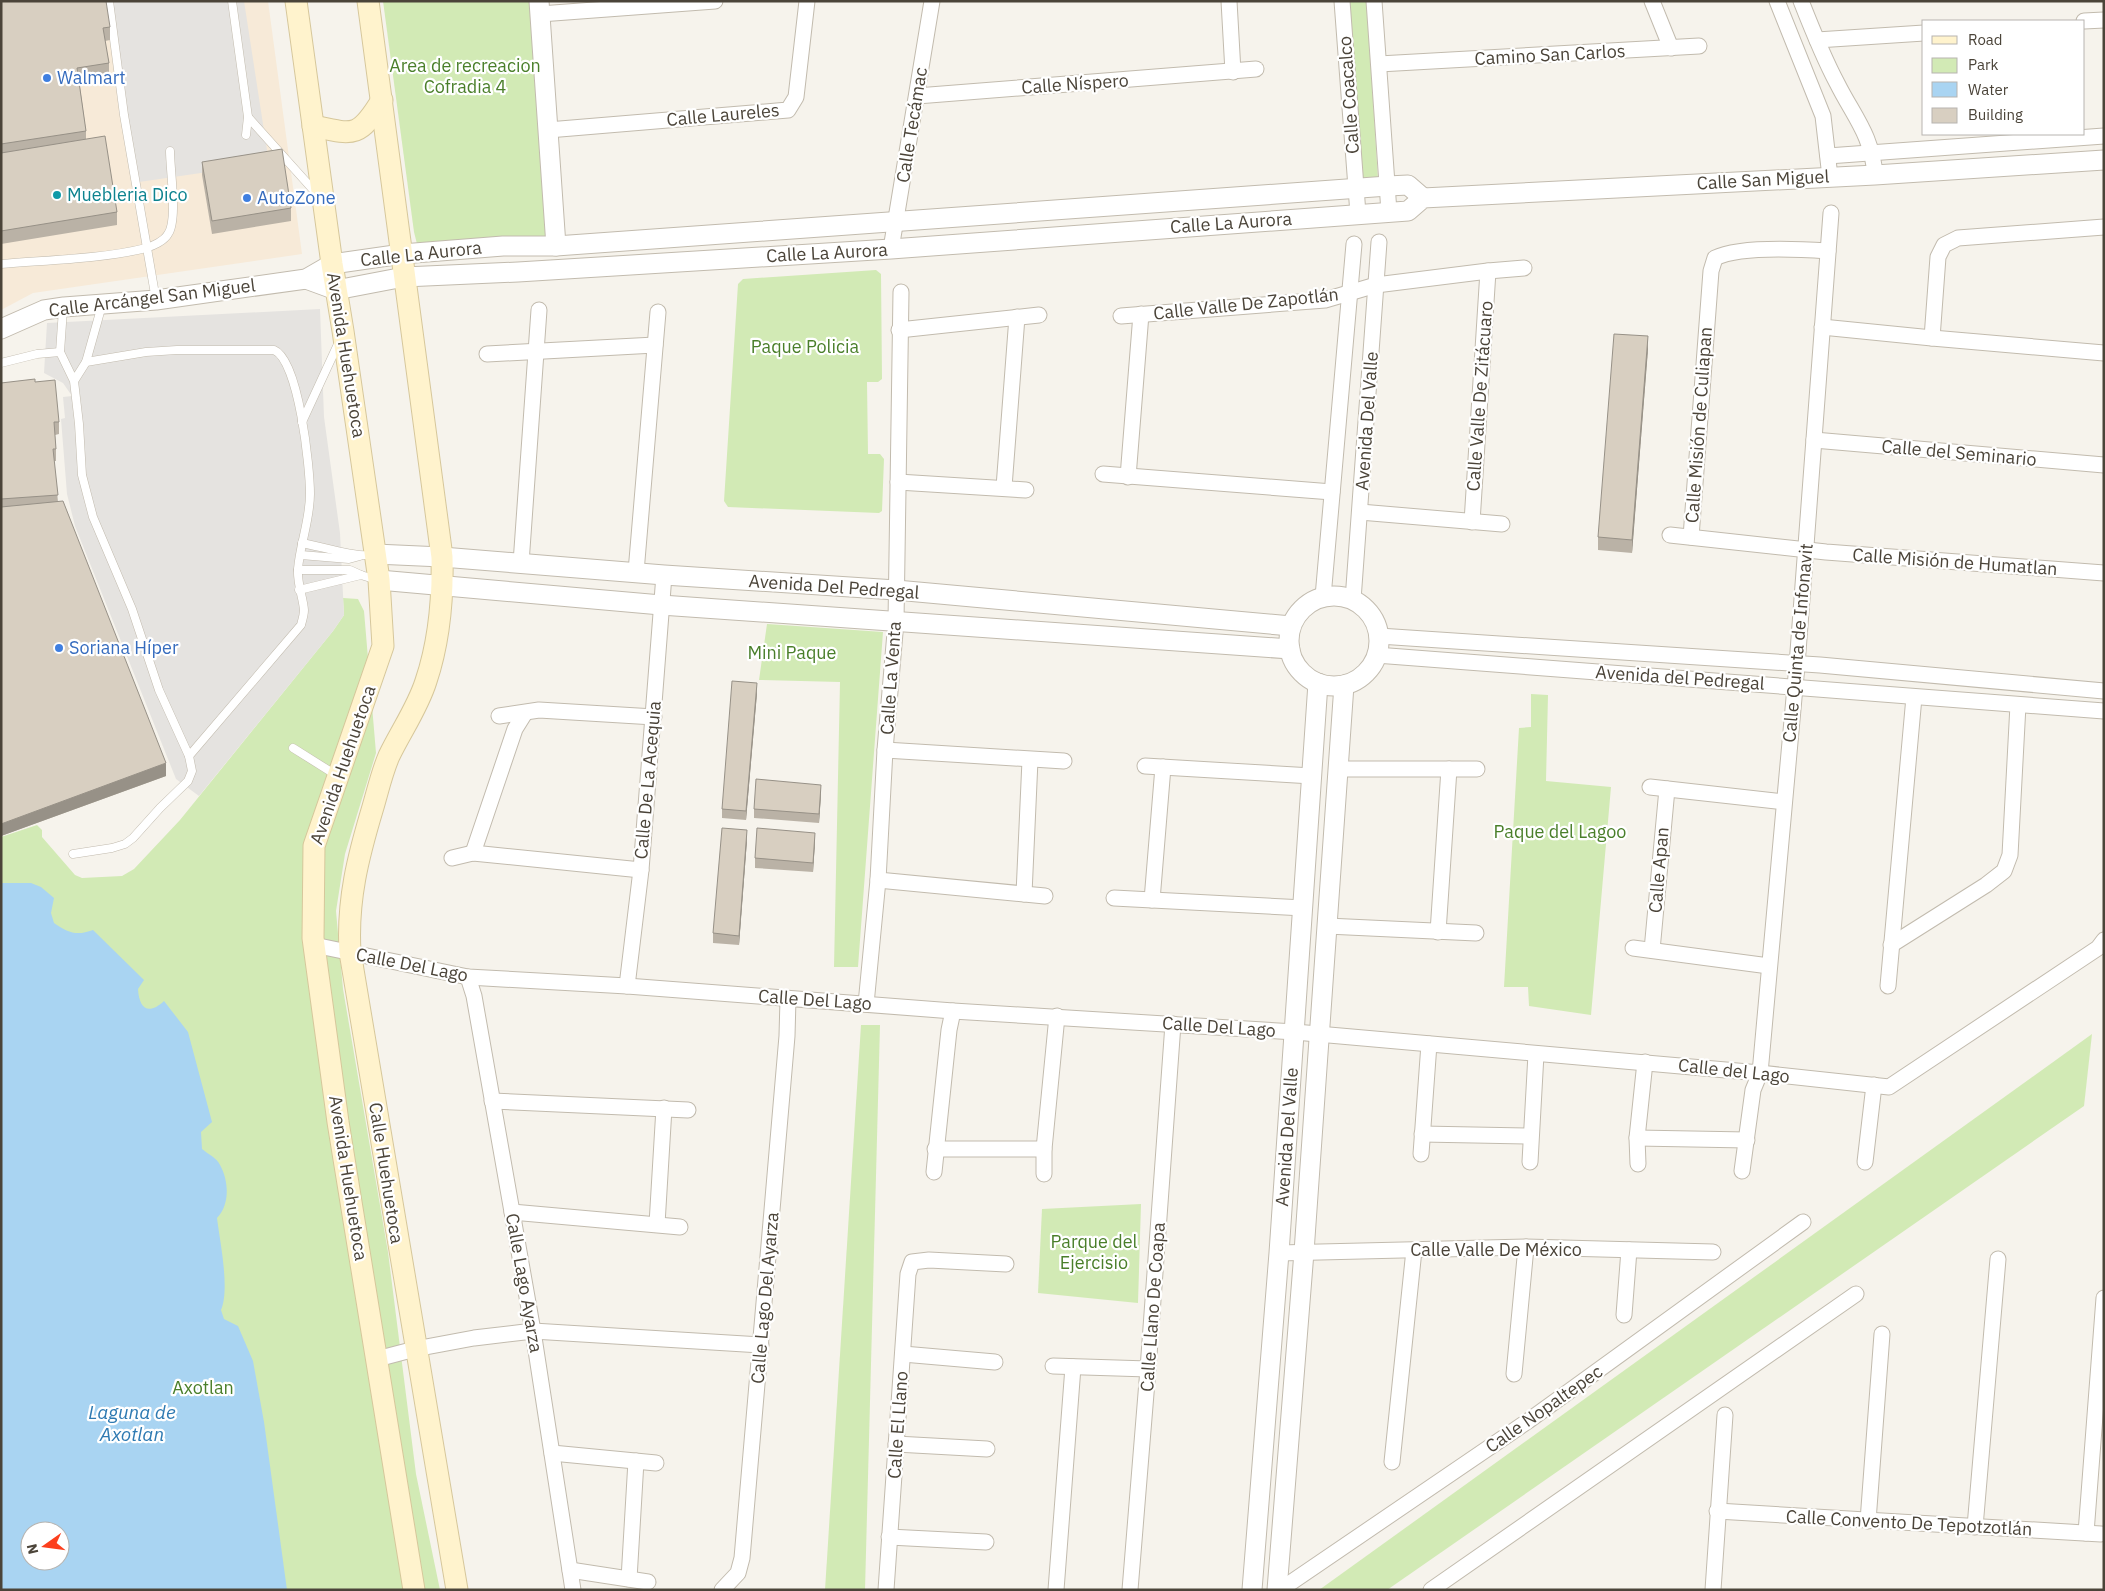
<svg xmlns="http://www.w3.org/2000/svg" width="2105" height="1591" font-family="'IBM Plex Sans',sans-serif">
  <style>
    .commercial { fill: #f7ead8 }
    .green { fill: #d2eab5; fill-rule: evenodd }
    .parking { fill: #e5e3e0 }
    .water { fill: #a9d4f2; fill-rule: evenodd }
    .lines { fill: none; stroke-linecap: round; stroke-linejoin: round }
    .service-casing { stroke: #c2bbae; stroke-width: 9 }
    .minor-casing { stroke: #c2bbae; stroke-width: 17 }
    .tertiary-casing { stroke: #c2bbae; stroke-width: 21 }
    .secondary-casing { stroke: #d6c79b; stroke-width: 23 }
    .service { stroke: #fff; stroke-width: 8 }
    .minor { stroke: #fff; stroke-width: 15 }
    .tertiary { stroke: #fff; stroke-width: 19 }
    .secondary { stroke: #fff3cd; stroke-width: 21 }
    .wall { fill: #bab2a6 }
    .shaded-wall { fill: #979187 }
    .building { fill: #d8cfc1; stroke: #979187 }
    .shop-dot { fill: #3f7fe0; stroke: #fff; stroke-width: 2 }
    .culture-dot { fill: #0f9aa8; stroke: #fff; stroke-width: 2 }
    .labels { text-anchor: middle; stroke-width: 4.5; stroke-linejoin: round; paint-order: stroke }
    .street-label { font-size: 18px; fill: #4b4439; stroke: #fff }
    .park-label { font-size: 18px; fill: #4a7f2a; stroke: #fff }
    .shop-label { font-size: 18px; fill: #366cbe; stroke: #fff; text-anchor: start }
    .culture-label { font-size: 18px; fill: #0d838f; stroke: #fff; text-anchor: start }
    .water-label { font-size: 19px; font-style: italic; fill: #2e7ab2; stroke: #fff }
  </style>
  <rect width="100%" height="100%" fill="#f6f3ec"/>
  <polygon class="commercial" points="1,1 268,1 302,254 33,293 1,310"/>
  <g class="green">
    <polygon points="383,1 530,1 552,238 418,248 414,232"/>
    <polygon points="1348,1 1367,1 1378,179 1360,185"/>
    <polygon points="876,270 881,274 882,379 878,382 867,382 868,454 880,454 884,459 882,511 879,513 728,507 724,501 738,284 743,279"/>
    <path d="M 343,598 L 358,599 L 364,611 L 376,753 L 345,854 L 336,911 L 343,989 L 388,1252 L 416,1474 L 440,1590 L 1,1590 L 1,837 L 37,825 L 42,830 L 42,837 L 75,875 L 82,878 L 122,876 L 134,869 L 180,820 L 333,631 L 344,615 ZM 30,1531 L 60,1531 L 60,1561 L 30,1561 Z"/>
    <polygon points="767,624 883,632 858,967 834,967 840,682 759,680"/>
    <polygon points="1531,694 1548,695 1546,781 1611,787 1591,1015 1529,1006 1528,987 1504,987 1519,728 1531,727"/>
    <polygon points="861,1025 880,1025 865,1590 825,1590"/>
    <polygon points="2092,1034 2084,1106 1387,1590 1319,1590"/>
    <polygon points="1141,1204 1138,1303 1038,1293 1042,1209"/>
  </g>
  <g class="parking">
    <polygon points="104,1 244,1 269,163 132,183"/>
    <polygon points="320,309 324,417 340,533 344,615 333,631 199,796 176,779 75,526 67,494 61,419 65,418 63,397 72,396 63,383 44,373 47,323"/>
  </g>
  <path class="water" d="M 1,883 L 31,883 L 41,887 L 54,898 L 51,913 L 54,923 C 68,933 77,936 93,930 L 144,980 L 138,989 C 139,1008 148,1016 164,1001 L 188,1032 L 212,1122 L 201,1132 L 202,1149 C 208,1154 217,1158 220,1165 C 229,1181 230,1205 217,1218 C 220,1242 230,1289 221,1310 L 224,1319 L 238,1326 L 253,1361 L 264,1422 L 287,1590 L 1,1590 ZM 30,1531 L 60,1531 L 60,1561 L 30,1561 Z"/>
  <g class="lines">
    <defs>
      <g id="service">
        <polyline points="109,1 124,115 156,300"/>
        <polyline points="232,1 248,117 246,135"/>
        <polyline points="248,117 317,194"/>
        <path d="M 1,264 C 46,260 103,259 146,248 C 153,246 164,241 168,234 C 178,220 170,170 170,151"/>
        <path d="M 63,309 L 60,352 L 74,381 L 79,424 L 82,475 L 93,517 L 132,609 L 159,690 L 189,756 L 301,625 C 302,621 304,615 304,610 C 303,597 297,584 298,569 C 300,544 310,520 310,494 C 310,468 299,360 274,350 L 177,350 L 146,352 L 86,362 L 74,381"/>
        <polyline points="86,362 102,305"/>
        <polyline points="1,363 37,354 60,352"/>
        <polyline points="302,422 339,342"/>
        <path d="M 302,543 C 323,547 354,557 373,555"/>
        <polyline points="301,555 349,559 360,556"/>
        <polyline points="298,570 350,570 361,575"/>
        <polyline points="299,590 361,575 377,580"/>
        <polyline points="293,748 336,775"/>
        <polyline points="73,854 112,848 125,844 133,838 160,808 188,781 192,771 189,756"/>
      </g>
      <g id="minor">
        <polyline points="1229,1 1233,72"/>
        <polyline points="1342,1 1358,214"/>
        <polyline points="1374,1 1389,212"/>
        <polyline points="1652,1 1671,48"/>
        <polyline points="1777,1 1823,116 1830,177"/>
        <path d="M 1801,1 C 1812,29 1823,57 1837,83 C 1854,117 1872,135 1875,175"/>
        <polyline points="540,14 715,1"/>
        <polyline points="2084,21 2104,20"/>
        <polyline points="1817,40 1924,33"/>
        <polyline points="1379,64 1699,46"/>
        <polyline points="917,96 1256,69"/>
        <polyline points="548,130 788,110 796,97 807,1"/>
        <polyline points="1828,156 2104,136"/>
        <polyline points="891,249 932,1"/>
        <polyline points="1121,316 1325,300 1376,285 1488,271 1524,268"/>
        <polyline points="1822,327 1932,338 2104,353"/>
        <polyline points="899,330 1039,315"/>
        <polyline points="1932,338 1938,257 1944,245 1958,238 2104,227"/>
        <polyline points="487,354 655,345"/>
        <polyline points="1814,440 2104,465"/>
        <polyline points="1103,474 1332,492"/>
        <polyline points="1128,477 1141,314"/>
        <polyline points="898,482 1026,490"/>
        <polyline points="1004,487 1017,317"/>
        <polyline points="1360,512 1502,524"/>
        <polyline points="1472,522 1488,271"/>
        <polyline points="1670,535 1826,552 2104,573"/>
        <path d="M 1691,537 L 1711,271 L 1715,258 C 1739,246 1799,249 1828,251"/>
        <polyline points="521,563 539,310"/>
        <polyline points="636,572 658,312"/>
        <polyline points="1323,597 1354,244"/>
        <polyline points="1353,600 1379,242"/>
        <polyline points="1379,636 1820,665 2104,691"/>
        <polyline points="1376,655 2104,711"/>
        <polyline points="499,716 539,710 654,717"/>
        <polyline points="885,750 1064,761"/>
        <polyline points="1145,766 1312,776"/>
        <polyline points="1337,769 1477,769"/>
        <polyline points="1650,787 1784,802"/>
        <polyline points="473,853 515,729 525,713"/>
        <polyline points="452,858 473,853 641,870"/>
        <polyline points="878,880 1045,896"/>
        <polyline points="1024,894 1030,760"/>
        <polyline points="1114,898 1304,908"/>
        <polyline points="1152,900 1163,767"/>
        <polyline points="1327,926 1476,933"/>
        <polyline points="1438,932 1449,769"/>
        <polyline points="314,945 468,977 627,986 953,1011 1295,1032 1760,1073 1889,1087 2098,948 2104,940"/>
        <polyline points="1891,945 1986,885 2004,871 2010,855 2018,705"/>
        <polyline points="1633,948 1769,966"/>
        <polyline points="1652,950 1667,789"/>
        <polyline points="468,977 474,996 533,1331 573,1590"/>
        <polyline points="627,986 641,870 664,575"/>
        <polyline points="1888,986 1914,697"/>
        <polyline points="866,1004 878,880 885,750 896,621 901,292"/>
        <polyline points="492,1101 688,1110"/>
        <polyline points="1422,1134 1530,1136"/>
        <polyline points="1637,1138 1747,1140"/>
        <polyline points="935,1149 1044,1149"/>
        <polyline points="1421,1154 1429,1044"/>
        <polyline points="1530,1162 1536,1054"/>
        <polyline points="1865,1162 1874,1085"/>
        <polyline points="1638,1164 1637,1138 1645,1062"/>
        <polyline points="1742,1171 1753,1090 1760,1073 1797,665 1831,213"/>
        <polyline points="934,1172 949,1030 953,1011"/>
        <polyline points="1044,1174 1044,1149 1057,1016"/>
        <polyline points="512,1212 680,1227"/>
        <polyline points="657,1224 664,1108"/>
        <polyline points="1279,1253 1526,1247 1713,1252"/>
        <polyline points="1624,1315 1629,1250"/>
        <polyline points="903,1354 995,1362"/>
        <polyline points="377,1359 415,1349 474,1338 533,1331 761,1345"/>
        <polyline points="1053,1366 1148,1369"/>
        <polyline points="1514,1374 1526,1247"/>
        <polyline points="896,1444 987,1449"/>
        <polyline points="552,1453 656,1463"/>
        <polyline points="1392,1462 1414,1250"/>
        <polyline points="1717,1511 2101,1534"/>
        <polyline points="1868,1521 1882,1334"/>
        <polyline points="1975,1527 1998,1259"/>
        <polyline points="2086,1533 2104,1298"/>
        <polyline points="889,1537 986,1542"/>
        <polyline points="570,1570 648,1582"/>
        <polyline points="629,1579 636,1461"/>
        <polyline points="722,1590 738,1573 742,1558 787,1036 788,999"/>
        <polyline points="886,1590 908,1274 912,1262 929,1260 1006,1264"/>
        <polyline points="1056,1590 1073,1367"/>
        <polyline points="1130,1590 1148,1369 1173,1024"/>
        <polyline points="1280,1590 1528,1421 1803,1222"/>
        <polyline points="1431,1590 1856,1294"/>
        <polyline points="1713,1590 1725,1415"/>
      </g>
      <g id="tertiary">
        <polyline points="539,1 556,246"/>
        <polyline points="306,279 336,290 404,277 518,272 891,249 1408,211 1423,198 1875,175 2104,160"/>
        <polyline points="1,329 44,310 64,307 156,300 306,279 332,264 402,254 503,246 556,246 1388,186 1408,185 1423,198"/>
        <polyline points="375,554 442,557 664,575 896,590 1291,626"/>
        <polyline points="379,580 661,605 1290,649"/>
        <circle cx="1334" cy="641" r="45"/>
        <polyline points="1252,1590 1279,1253 1318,683"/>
        <polyline points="1277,1590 1304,1252 1344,685"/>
      </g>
      <g id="secondary">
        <polyline points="296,1 332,264 343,331 379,580 383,646 314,846 313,938 338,1122 414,1590"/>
        <path d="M 368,1 L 442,557 C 443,597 439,642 426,681 C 418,707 401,731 389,756 C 382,772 378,790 373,807 C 358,857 347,900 350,952 L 457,1590"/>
        <path d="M 313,126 C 354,135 359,138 382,100"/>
      </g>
    </defs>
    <use href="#service" class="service-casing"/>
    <use href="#minor" class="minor-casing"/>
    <use href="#tertiary" class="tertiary-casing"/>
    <use href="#secondary" class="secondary-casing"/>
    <use href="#service" class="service"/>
    <use href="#minor" class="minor"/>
    <use href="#tertiary" class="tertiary"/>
    <use href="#secondary" class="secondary"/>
  </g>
  <g class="wall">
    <polygon points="1,1 110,27 110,40 105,41 109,63 109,75 79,80 86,131 86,139 117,212 117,225 1,244"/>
    <polygon points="202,162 291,208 291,221 212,234 202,175"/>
    <polygon points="1648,349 1632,553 1598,550 1598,537"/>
    <polygon points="35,382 59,422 59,434 55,435 56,449 56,461 54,461 58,502 166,776 1,836 1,383"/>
    <polygon points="757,693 746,820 722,818 722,809"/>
    <polygon points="821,794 819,823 754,818 754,809"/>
    <polygon points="747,840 739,945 713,943 713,933"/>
    <polygon points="815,842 813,872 755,868 755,858"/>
  </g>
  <g class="shaded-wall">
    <polygon points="1648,336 1648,349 1632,553 1632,540"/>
    <polygon points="757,683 757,693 746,820 746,811"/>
    <polygon points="166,763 166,776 1,836 1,824"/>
    <polygon points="821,785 821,794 819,823 819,814"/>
    <polygon points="747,830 747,840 739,945 739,936"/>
    <polygon points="815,833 815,842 813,872 813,863"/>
  </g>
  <g class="building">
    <polygon points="1,1 106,1 110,27 103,28 109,63 77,68 86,131 1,144"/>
    <polygon points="105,136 117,212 1,231 1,153"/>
    <polygon points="282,149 291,208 212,221 202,162"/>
    <polygon points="1614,334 1648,336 1632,540 1598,537"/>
    <polygon points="35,379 35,382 55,380 59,422 54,422 56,449 53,449 58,495 1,499 1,383"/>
    <polygon points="63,501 166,763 1,824 1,507"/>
    <polygon points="732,681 757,683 746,811 722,809"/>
    <polygon points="756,779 821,785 819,814 754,809"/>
    <polygon points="722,828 747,830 739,936 713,933"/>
    <polygon points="757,828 815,833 813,863 755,858"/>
  </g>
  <g class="shop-dot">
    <circle cx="47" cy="78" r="5"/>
    <circle cx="247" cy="198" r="5"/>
    <circle cx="59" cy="648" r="5"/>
  </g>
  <circle class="culture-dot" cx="57" cy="195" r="5"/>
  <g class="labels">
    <g class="street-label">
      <text transform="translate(1550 55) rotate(-3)" y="6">Camino San Carlos</text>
      <text transform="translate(1075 84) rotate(-4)" y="6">Calle Níspero</text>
      <text transform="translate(1349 95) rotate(-94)" y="6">Calle Coacalco</text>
      <text transform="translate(723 115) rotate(-5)" y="6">Calle Laureles</text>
      <text transform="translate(912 125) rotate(-81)" y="6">Calle Tecámac</text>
      <text transform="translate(1763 180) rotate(-3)" y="6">Calle San Miguel</text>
      <text transform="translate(1231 223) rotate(-4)" y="6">Calle La Aurora</text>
      <text transform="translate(827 253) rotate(-3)" y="6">Calle La Aurora</text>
      <text transform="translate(421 254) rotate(-6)" y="6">Calle La Aurora</text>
      <text transform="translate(152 298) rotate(-7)" y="6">Calle Arcángel San Miguel</text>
      <text transform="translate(1246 304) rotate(-6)" y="6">Calle Valle De Zapotlán</text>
      <text transform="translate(346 355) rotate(81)" y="6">Avenida Huehuetoca</text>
      <text transform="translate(1480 396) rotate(-86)" y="6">Calle Valle De Zitácuaro</text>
      <text transform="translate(1367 421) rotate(-86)" y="6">Avenida Del Valle</text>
      <text transform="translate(1699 425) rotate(-86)" y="6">Calle Misión de Culiapan</text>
      <text transform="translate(1959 453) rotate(5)" y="6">Calle del Seminario</text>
      <text transform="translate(1955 562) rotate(4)" y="6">Calle Misión de Humatlan</text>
      <text transform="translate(834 587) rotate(4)" y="6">Avenida Del Pedregal</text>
      <text transform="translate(1798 643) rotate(-85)" y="6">Calle Quinta de Infonavit</text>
      <text transform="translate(891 678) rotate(-86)" y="6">Calle La Venta</text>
      <text transform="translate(1680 678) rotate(4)" y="6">Avenida del Pedregal</text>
      <text transform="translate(343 765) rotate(-71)" y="6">Avenida Huehuetoca</text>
      <text transform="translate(648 780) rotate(-85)" y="6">Calle De La Acequia</text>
      <text transform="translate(1659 870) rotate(-85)" y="6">Calle Apan</text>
      <text transform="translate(412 965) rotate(11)" y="6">Calle Del Lago</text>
      <text transform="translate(815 1000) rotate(4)" y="6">Calle Del Lago</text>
      <text transform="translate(1219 1027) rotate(4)" y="6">Calle Del Lago</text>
      <text transform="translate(1734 1071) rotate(6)" y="6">Calle del Lago</text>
      <text transform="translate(1287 1137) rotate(-86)" y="6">Avenida Del Valle</text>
      <text transform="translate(386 1173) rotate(81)" y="6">Calle Huehuetoca</text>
      <text transform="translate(348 1178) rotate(81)" y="6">Avenida Huehuetoca</text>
      <text x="1496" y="1256">Calle Valle De México</text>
      <text transform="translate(524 1283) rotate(80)" y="6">Calle Lago Ayarza</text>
      <text transform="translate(765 1298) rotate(-85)" y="6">Calle Lago Del Ayarza</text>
      <text transform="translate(1153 1307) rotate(-86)" y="6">Calle Llano De Coapa</text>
      <text transform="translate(1544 1409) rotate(-35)" y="6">Calle Nopaltepec</text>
      <text transform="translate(898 1425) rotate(-86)" y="6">Calle El Llano</text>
      <text transform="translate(1909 1523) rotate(3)" y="6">Calle Convento De Tepotzotlán</text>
    </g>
    <g class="park-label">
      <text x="465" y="72">Area de recreacion<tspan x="465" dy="21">Cofradia 4</tspan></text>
      <text x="805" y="353">Paque Policia</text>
      <text x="792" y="659">Mini Paque</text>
      <text x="1560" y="838">Paque del Lagoo</text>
      <text x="1094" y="1248">Parque del<tspan x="1094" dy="21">Ejercisio</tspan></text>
      <text x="203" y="1394">Axotlan</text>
    </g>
    <g class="shop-label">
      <text x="57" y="84">Walmart</text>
      <text x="257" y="204">AutoZone</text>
      <text x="69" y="654">Soriana Híper</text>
    </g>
    <g class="culture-label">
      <text x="67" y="201">Muebleria Dico</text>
    </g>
    <g class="water-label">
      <text x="132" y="1419">Laguna de<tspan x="132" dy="22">Axotlan</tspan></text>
    </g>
  </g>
  <rect width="2105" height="1591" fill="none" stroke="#4b4439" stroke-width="5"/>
  <rect x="1922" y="20" width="162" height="115" fill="#ffffff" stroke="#b7b4b0"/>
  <rect x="1932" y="36" width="25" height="8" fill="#fff3cd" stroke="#b7b4b0"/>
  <text x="1968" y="45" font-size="15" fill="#4b4439">Road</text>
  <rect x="1932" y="58" width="25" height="15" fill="#d2eab5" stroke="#b7b4b0"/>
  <text x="1968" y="70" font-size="15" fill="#4b4439">Park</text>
  <rect x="1932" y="82" width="25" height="15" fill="#a9d4f2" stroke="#b7b4b0"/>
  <text x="1968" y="95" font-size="15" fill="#4b4439">Water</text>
  <rect x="1932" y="108" width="25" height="15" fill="#d8cfc1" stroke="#b7b4b0"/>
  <text x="1968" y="120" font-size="15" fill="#4b4439">Building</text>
  <g transform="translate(45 1546) rotate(256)"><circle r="24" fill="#ffffff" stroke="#b7b4b0"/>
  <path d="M0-4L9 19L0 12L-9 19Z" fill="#fc3f1d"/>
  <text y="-8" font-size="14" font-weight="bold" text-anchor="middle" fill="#4b4439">N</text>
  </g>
</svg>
